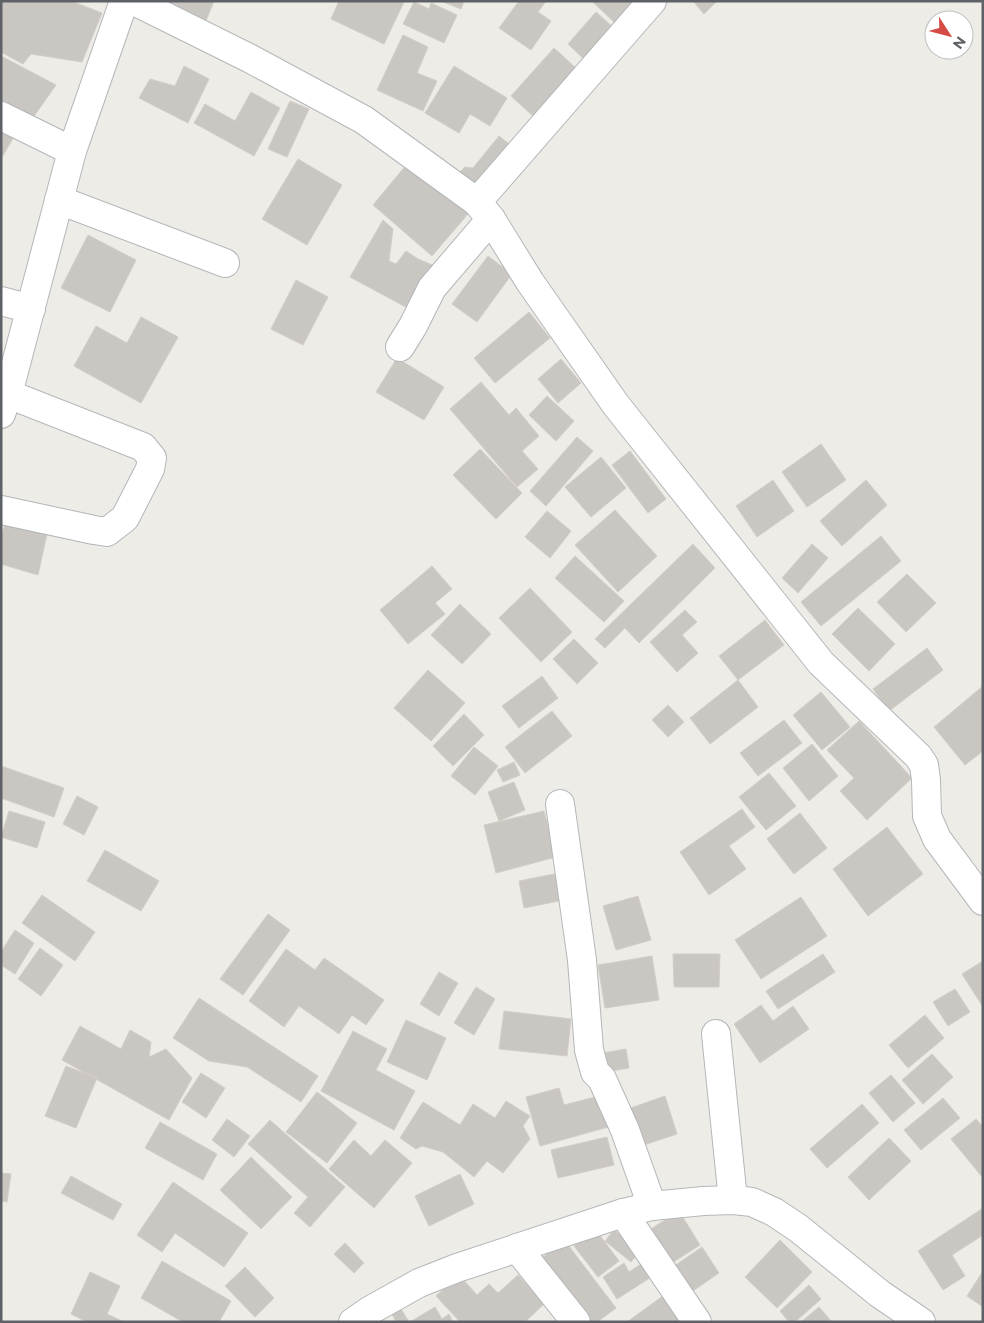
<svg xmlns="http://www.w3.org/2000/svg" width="984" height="1323" font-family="Montserrat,sans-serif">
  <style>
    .building { fill: #cac7c3; stroke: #d2cec6 }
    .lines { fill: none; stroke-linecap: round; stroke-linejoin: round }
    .minor-casing { stroke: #b4b6b9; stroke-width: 30 }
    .minor { stroke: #fff; stroke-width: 28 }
  </style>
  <rect width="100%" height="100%" fill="#eeece7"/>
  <g class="building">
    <polygon points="1,1 71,1 102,13 82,62 31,54 23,64 1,52"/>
    <polygon points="167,1 214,1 205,23 165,8"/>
    <polygon points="339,1 403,1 404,2 384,44 331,19"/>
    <polygon points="441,1 464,1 461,9"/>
    <polygon points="519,1 546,1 538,12 551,21 531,50 499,28"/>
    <polygon points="592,1 643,1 619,27"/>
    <polygon points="693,1 717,1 704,14"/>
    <polygon points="414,2 429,9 431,3 457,15 444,43 403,24"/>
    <polygon points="596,12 616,30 587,62 568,44"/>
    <polygon points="403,35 428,47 417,73 437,81 423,111 377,90"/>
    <polygon points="554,48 577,69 534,117 511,96"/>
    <polygon points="1,56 56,85 30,122 1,108"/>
    <polygon points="184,66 209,79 188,123 139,98 150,79 175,86"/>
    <polygon points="454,66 507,98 490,126 470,114 459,133 425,113"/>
    <polygon points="251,92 280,108 254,156 194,123 205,104 235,121"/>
    <polygon points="290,101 309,109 287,157 268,149"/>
    <polygon points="1,125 16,133 1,159"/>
    <polygon points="499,136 517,150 479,195 456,176 465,167 473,168"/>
    <polygon points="298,159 342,185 307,245 262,219"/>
    <polygon points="408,163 468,214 432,256 373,205"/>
    <polygon points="383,220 393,229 389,261 396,264 406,251 418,259 437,267 415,312 350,277"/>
    <polygon points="88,235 136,260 110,312 61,288"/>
    <polygon points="488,256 512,274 477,322 452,304"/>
    <polygon points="296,280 328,297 303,345 271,329"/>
    <polygon points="529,312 550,338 495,383 474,358"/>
    <polygon points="141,317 178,337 141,403 74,366 96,326 127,343"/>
    <polygon points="397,358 444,387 424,420 376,392"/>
    <polygon points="561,359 581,383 558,403 538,379"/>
    <polygon points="481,382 509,415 516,408 539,436 522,451 538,469 517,487 450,409"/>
    <polygon points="547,396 574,421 556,441 529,415"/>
    <polygon points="577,437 593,451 546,506 530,491"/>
    <polygon points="821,444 846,480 807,507 782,472"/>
    <polygon points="480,449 522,493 496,519 453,475"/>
    <polygon points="630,451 666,499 648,513 612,465"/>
    <polygon points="601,457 626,488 591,517 565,487"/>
    <polygon points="773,480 794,511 757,537 736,506"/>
    <polygon points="866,480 887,505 842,546 820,521"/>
    <polygon points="615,510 657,556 618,592 575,545"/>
    <polygon points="547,511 571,531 550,558 525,537"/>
    <polygon points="6,522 47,534 38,575 1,564 1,536"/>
    <polygon points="881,536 901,561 821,626 801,602"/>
    <polygon points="693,544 715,568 639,643 625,628 605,648 595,639"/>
    <polygon points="812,544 828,558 798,593 782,578"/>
    <polygon points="575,556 624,601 604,622 555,578"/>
    <polygon points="432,566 452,589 435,603 445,614 408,644 380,610"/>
    <polygon points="907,574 936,603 906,632 877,602"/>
    <polygon points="530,588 572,632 541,662 499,618"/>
    <polygon points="460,604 491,634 462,664 431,635"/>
    <polygon points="858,608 895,644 869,671 832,634"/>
    <polygon points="685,610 697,622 682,635 698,653 677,672 650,642"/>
    <polygon points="765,620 784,645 738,680 719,656"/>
    <polygon points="574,639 598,663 577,684 553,659"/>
    <polygon points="927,648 943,670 889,711 873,689"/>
    <polygon points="428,670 465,703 431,741 394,708"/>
    <polygon points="542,676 558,698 519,728 502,706"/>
    <polygon points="738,680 758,707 710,744 690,718"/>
    <polygon points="983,686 983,751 965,765 934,727"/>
    <polygon points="821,692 850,727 822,750 793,715"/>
    <polygon points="668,705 684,722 668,737 652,720"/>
    <polygon points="552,711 572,736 525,773 505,747"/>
    <polygon points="464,714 484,735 453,766 433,746"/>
    <polygon points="784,720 802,743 758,776 740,753"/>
    <polygon points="859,721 912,778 867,820 840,791 854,778 827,750"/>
    <polygon points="812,744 838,776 809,801 783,768"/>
    <polygon points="474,747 498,766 475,795 451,776"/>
    <polygon points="514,762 520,775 503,782 497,770"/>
    <polygon points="1,766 64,788 54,817 1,798"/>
    <polygon points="769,773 796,806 766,830 739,797"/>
    <polygon points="514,782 525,810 499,821 488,792"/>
    <polygon points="77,796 98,807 84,835 63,824"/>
    <polygon points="742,809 755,827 729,846 746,869 709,895 680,852"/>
    <polygon points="9,811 45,822 37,848 1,837"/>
    <polygon points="544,811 556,857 496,873 484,825"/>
    <polygon points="800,813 827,848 794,874 767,839"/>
    <polygon points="887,827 923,874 868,916 833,869"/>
    <polygon points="105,850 159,881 141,911 87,881"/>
    <polygon points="559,873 564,900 524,908 519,881"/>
    <polygon points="42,895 95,932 75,961 22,923"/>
    <polygon points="638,896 651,940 616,950 603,906"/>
    <polygon points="801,897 827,936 761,979 735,940"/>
    <polygon points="268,914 290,930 243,995 220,979"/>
    <polygon points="15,930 34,943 15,974 1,965 1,952"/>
    <polygon points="40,948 63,965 41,996 18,979"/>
    <polygon points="286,949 315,970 324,958 384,1000 366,1025 352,1015 339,1034 299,1006 284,1027 249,1001"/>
    <polygon points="673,954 720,954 719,987 674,987"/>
    <polygon points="823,954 835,972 778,1009 766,991"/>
    <polygon points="652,956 659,1000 605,1008 598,965"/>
    <polygon points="983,961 983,1007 962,974"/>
    <polygon points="439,972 458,983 439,1016 420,1004"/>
    <polygon points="476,987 495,999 474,1035 454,1023"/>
    <polygon points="955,989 970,1012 948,1026 933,1002"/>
    <polygon points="199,998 318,1076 301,1102 247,1067 209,1061 173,1038"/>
    <polygon points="761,1005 773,1021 793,1006 809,1029 760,1063 734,1024"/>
    <polygon points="504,1011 571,1019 567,1056 499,1049"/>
    <polygon points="925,1015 944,1038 908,1068 889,1045"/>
    <polygon points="406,1020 446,1038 427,1080 387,1062"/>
    <polygon points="80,1026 121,1049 130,1030 151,1042 149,1057 166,1049 192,1078 169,1120 62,1060"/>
    <polygon points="353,1031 387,1049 376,1070 415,1091 394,1130 321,1091"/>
    <polygon points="626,1049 629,1068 600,1073 597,1054"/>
    <polygon points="932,1054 953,1077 923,1104 902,1080"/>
    <polygon points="66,1066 97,1078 76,1128 45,1116"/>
    <polygon points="201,1073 225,1088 206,1118 182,1102"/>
    <polygon points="891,1075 915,1103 893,1122 869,1093"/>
    <polygon points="559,1088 564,1105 603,1095 612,1126 540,1146 526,1097"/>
    <polygon points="317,1092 357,1123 327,1163 286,1132"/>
    <polygon points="665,1096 677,1134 638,1147 625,1110"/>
    <polygon points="943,1098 960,1118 921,1150 904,1130"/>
    <polygon points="506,1101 530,1116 523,1126 530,1139 503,1173 487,1161 474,1177 443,1152 422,1146 416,1149 400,1138 423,1102 460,1125 473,1104 495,1118"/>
    <polygon points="862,1104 879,1123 827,1168 810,1149"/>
    <polygon points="227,1119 250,1136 234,1157 212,1140"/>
    <polygon points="976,1119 983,1127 983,1178 951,1139"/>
    <polygon points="270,1120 345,1187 310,1227 294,1213 308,1197 248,1144"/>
    <polygon points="160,1122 217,1154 203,1180 145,1148"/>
    <polygon points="607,1137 614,1165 558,1178 551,1150"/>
    <polygon points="889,1138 911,1161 869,1200 848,1177"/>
    <polygon points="354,1140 371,1156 385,1140 412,1163 374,1208 329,1169"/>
    <polygon points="251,1157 292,1197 261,1229 220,1190"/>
    <polygon points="1,1173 11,1174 7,1202 1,1201"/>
    <polygon points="460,1174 474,1204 429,1226 415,1196"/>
    <polygon points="71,1176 122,1204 113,1220 61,1193"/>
    <polygon points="173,1182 248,1233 224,1267 175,1233 162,1252 137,1235"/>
    <polygon points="983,1208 983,1235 952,1255 965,1276 943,1290 918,1251"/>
    <polygon points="679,1211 700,1245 664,1268 643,1234"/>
    <polygon points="595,1229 619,1261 598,1277 574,1246"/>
    <polygon points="614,1230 640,1251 631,1262 605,1241"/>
    <polygon points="780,1240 812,1272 777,1308 745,1277"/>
    <polygon points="565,1241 616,1308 597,1322 586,1322 539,1260"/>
    <polygon points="345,1243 364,1263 354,1273 334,1254"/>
    <polygon points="702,1247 719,1273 684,1297 667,1271"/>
    <polygon points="647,1260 656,1274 617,1299 603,1277 624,1263 629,1272"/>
    <polygon points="162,1261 231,1301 219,1322 183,1322 141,1298"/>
    <polygon points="245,1267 274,1298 255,1317 225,1286"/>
    <polygon points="983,1271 983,1307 967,1296"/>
    <polygon points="90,1272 120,1286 107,1314 124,1322 87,1322 71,1314"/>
    <polygon points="459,1275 477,1295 489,1284 498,1293 518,1275 544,1304 525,1322 460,1322 436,1296"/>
    <polygon points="809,1285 821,1299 795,1322 789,1322 780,1311"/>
    <polygon points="667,1293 687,1322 627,1322"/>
    <polygon points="435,1307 442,1319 449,1314 453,1322 410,1322"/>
    <polygon points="819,1307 832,1322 801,1322"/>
    <polygon points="401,1309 409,1322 396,1322 392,1314"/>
  </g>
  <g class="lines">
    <defs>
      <g id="minor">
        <polyline points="134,1 249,58 364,120 477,202 491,219 530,282 616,405 821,663 918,756 924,765 926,780 927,816 937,839 983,901"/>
        <polyline points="1,116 72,151"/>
        <polyline points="59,200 225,263"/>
        <polyline points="477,202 652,1"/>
        <polyline points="1,301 31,309"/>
        <polyline points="400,347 413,326 432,288 491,219"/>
        <polyline points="1,414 8,394 72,151 124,1"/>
        <polyline points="1,510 94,530 107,532 125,518 150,469 152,458 143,447 8,394"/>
        <polyline points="560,804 582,960 589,1050 595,1072 602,1079 625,1130 652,1206"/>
        <polyline points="716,1034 733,1200"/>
        <polyline points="623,1213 697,1322"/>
        <polyline points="517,1248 576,1322"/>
        <polyline points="353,1322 369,1311 419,1283 457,1268 623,1213 652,1206 703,1201 733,1200 752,1202 774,1212 798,1228 880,1294 921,1322"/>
      </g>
    </defs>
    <use href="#minor" class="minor-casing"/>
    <use href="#minor" class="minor"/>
  </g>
  <rect width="984" height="1323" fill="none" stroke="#5e6165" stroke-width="5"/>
  <g transform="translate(949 35) rotate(126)"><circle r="24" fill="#ffffff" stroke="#bfc0c1"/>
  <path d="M0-4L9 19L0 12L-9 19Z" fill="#d54c46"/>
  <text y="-8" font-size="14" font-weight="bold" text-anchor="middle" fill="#5e6165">N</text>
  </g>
</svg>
